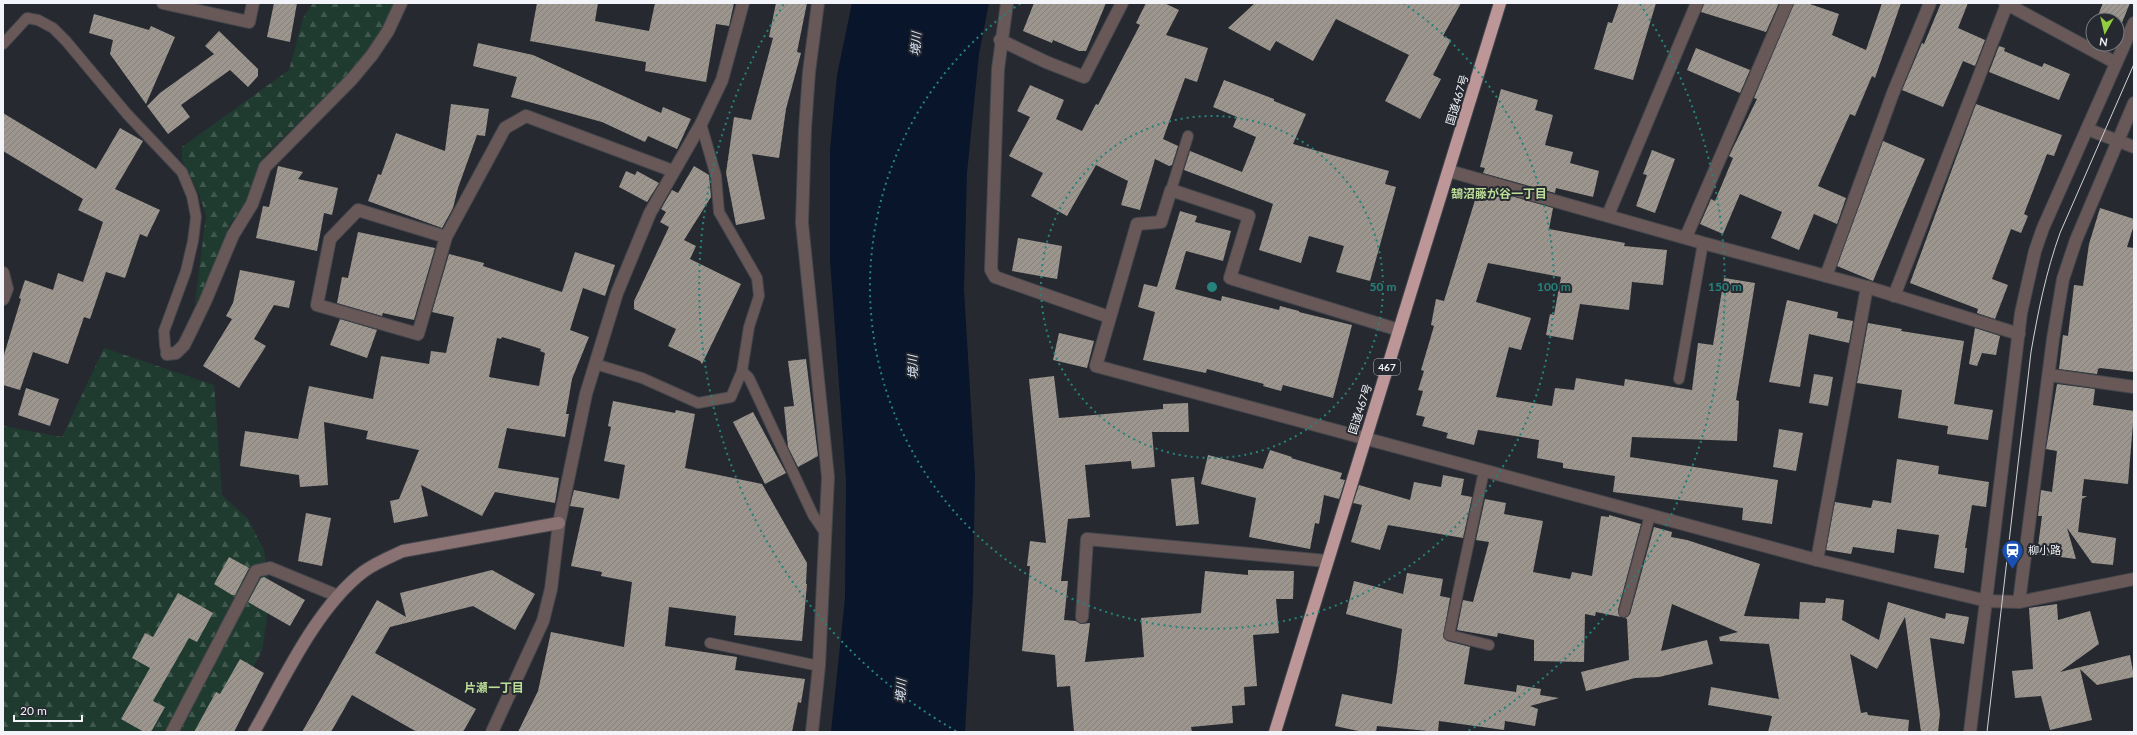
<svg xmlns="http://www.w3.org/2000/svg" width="2137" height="735" font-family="Lato,'Noto Sans JP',sans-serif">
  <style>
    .forest { fill: url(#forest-firs) }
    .water { fill: #09152b }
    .building { fill: url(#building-hatch); fill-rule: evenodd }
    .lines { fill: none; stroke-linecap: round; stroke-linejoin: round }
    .lane-casing { stroke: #43464c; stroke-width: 12 }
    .street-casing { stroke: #43464c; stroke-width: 14 }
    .secondary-casing { stroke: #43464c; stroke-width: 14 }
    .highway-casing { stroke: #43464c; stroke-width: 14 }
    .lane { stroke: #685858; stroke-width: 10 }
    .street { stroke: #685858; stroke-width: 12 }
    .secondary { stroke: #8a7172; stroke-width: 12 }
    .highway { stroke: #bd9698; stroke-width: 12 }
    .tram { stroke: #cfd1d6; stroke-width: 1 }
    .ring { fill: none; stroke: #26837c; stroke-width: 2; stroke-dasharray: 2 4 }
    .labels { text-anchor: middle; stroke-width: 4; stroke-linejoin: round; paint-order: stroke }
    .shield { fill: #262a30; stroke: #b5b7bd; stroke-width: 1 }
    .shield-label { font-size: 10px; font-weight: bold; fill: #f2f4f9 }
    .street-label { font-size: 11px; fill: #f2f4f9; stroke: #262a30 }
    .poi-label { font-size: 11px; fill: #f2f4f9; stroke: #262a30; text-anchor: start }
    .water-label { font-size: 12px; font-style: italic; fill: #d9e5f9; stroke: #262a30 }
    .neighbourhood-label { font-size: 12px; font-weight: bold; fill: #bcde98; stroke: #262a30 }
    .centre { fill: #26837c; stroke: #262a30; stroke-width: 2 }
    .ring-label { font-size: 12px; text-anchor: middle; font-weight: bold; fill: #26837c; stroke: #262a30; stroke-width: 4; stroke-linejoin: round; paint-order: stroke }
  </style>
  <defs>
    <pattern id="forest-firs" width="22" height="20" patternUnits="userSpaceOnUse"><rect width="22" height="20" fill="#1f3b2f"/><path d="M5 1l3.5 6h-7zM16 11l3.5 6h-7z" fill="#40584e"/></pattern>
    <pattern id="building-hatch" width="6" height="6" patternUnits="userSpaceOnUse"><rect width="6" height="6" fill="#9c968e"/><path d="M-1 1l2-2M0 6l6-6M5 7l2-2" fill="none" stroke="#837f7a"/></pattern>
  </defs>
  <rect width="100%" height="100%" fill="#262a30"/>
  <g class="forest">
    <polygon points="313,3 400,3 397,13 357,65 265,155 252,194 229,226 205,298 195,304 206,215 199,194 182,160 182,147 289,70 303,18"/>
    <polygon points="104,348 214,385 222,495 248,519 264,550 270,595 262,651 217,732 3,732 3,426 62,437"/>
  </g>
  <polygon class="water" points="852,3 989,3 979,54 967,173 964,289 975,475 973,593 965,732 831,732 845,598 846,480 830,260 830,150 837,75"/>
  <g class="building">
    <polygon points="274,3 297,3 290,42 267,37"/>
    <polygon points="537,3 598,3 595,21 649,31 655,3 734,3 729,26 716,24 706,82 645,71 646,62 530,41"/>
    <polygon points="776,3 807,3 797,52 801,53 786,109 779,158 752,154 765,219 736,225 726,173 734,117 751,120 773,38 769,37"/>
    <polygon points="1034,3 1106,3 1086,51 1079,51 1053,40 1052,43 1023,31"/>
    <polygon points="1146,3 1164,3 1179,10 1166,35 1208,48 1197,82 1185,78 1163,139 1178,146 1172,165 1169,166 1155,159 1140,210 1121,205 1128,181 1096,165 1067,216 1031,196 1043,173 1009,156 1030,117 1017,111 1030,85 1064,100 1056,119 1082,131 1096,104 1098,105 1140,25 1136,23"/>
    <polygon points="1255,3 1461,3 1443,36 1451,40 1433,75 1441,79 1420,119 1385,101 1409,55 1336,19 1313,61 1276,41 1270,51 1228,28"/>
    <polygon points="1619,3 1656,3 1633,80 1594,69 1608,22 1612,23"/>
    <polygon points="1704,3 1779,3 1766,32 1701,12"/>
    <polygon points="1794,3 1807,3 1839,14 1832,35 1866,50 1882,3 1901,3 1875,78 1872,76 1855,116 1850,114 1818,186 1846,198 1837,224 1814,214 1799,250 1771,238 1782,212 1740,194 1723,234 1700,224 1711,199 1715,201 1733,158 1729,156 1757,99 1754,98"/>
    <polygon points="1941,3 1968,3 1958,28 1985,40 1975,66 1963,61 1943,107 1902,90 1922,43 1924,44"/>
    <polygon points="2103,3 2130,3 2119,30 2117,20 2096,20"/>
    <polygon points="94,14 149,30 151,26 175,37 146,104 110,54 113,40 89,33"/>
    <polygon points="219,31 258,69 258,76 248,87 230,70 181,105 190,117 168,134 147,106 160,93 214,54 205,46"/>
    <polygon points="478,43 533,55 661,113 663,107 691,119 677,149 648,136 645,142 602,122 511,97 517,77 473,66"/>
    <polygon points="1999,46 2005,48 2004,51 2042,67 2044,63 2070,74 2059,100 1989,72"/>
    <polygon points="1696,48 1750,70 1740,93 1687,70"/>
    <polygon points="1224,80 1274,99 1274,101 1306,114 1293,144 1389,171 1385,184 1396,187 1370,281 1336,272 1344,246 1309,236 1301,263 1259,250 1273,204 1184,170 1190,151 1242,172 1256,137 1233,127 1237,117 1213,107"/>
    <polygon points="1501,89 1538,100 1535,110 1553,115 1545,145 1573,152 1570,163 1599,171 1593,197 1556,188 1555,193 1483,173 1485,168 1480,167"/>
    <polygon points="451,104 489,109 485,136 477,135 458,188 453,208 442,228 368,201 378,174 381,175 396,133 445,151"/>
    <polygon points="1976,104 2062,135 2054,156 2047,154 2024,214 2028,216 2021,233 2011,229 1992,279 2008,285 1995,319 1977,313 1978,309 1910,283"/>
    <polygon points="3,113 96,169 120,128 143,141 115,189 160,210 147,237 140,234 125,278 106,272 90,319 84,317 68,364 33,352 20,390 3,385 3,358 21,299 19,298 25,280 53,290 58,273 83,282 103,222 78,210 83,199 3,151"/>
    <polygon points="1883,141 1925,159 1873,281 1837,266"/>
    <polygon points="1652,150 1675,159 1655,213 1636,206 1647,175 1643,174"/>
    <polygon points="278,166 303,172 298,179 338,188 332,215 324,213 317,251 256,238 263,206 269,207"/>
    <polygon points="694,166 709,175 711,197 684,240 696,246 690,259 741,284 702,364 700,361 668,346 676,329 634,309 634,301 669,227 660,222 666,212 661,209 672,190 678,193"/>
    <polygon points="626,171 635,175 637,171 659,183 647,202 619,187"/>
    <polygon points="1479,187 1553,208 1549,229 1625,243 1624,246 1667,250 1663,285 1632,282 1629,310 1580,304 1573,340 1546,335 1550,314 1554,315 1561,277 1488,263 1476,302 1531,318 1521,350 1509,347 1496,397 1552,406 1555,388 1574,390 1576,378 1624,386 1625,379 1692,390 1698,343 1713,345 1724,278 1755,283 1736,400 1739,401 1737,441 1632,437 1630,457 1778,480 1772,524 1742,520 1743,508 1613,492 1615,476 1563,468 1563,463 1537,458 1539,440 1478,430 1474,445 1446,438 1448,433 1422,426 1425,417 1416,415 1423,391 1418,390 1424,371 1421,370 1434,326 1431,325 1436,299 1444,301"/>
    <polygon points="2100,208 2134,219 2134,225 2127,247 2134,248 2134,372 2100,368 2098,369 2097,374 2059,369 2063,335 2068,336 2074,285 2083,286 2089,244"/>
    <polygon points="1180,211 1197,216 1195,222 1231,231 1223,261 1186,251 1175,289 1221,301 1222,296 1279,310 1280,306 1299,311 1299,312 1352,325 1333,398 1283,385 1281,391 1263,386 1264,384 1207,369 1206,373 1143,360 1155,312 1138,307 1144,284 1157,287"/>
    <polygon points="358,232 435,248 414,320 383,313 382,316 337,303 342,277 348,278"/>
    <polygon points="1018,238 1062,246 1057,279 1012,271"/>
    <path d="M 575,252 L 615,265 L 605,296 L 583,288 L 570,330 L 589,337 L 572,379 L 566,414 L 569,414 L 565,437 L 507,428 L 498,468 L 559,478 L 555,503 L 495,492 L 482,516 L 421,485 L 428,516 L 394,523 L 390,501 L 399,499 L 419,450 L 366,439 L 368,431 L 324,422 L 328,485 L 300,487 L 299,475 L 240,466 L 245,431 L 298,439 L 309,386 L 373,399 L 381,356 L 429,364 L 431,351 L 446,353 L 454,317 L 432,312 L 449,254 L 484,263 L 483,266 L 562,292 ZM 502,337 L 541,349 L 540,351 L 545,353 L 539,386 L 489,377 L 497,338 L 501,339 Z"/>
    <polygon points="240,270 295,281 289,308 274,305 254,339 266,346 239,388 203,366 232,319 226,316 233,303"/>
    <polygon points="1787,300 1838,312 1837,318 1853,321 1849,343 1809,334 1800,387 1769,382"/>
    <polygon points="340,319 377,330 367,358 330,345"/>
    <polygon points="1868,323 1902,329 1901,331 1964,341 1954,404 1993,410 1988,440 1947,434 1948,426 1898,418 1902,390 1857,383"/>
    <polygon points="1975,328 2000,336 1996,355 1982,353 1977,366 1969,364"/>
    <polygon points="1059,333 1094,341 1087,368 1053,360"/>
    <polygon points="806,359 818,456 798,467 788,447 784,407 794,406 788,361"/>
    <polygon points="1814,374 1833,377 1828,406 1809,403"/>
    <polygon points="1054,376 1059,418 1163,409 1163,404 1188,403 1189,432 1152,432 1155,467 1132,469 1131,461 1085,465 1090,517 1068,519 1061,581 1068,581 1064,620 1076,621 1081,624 1090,623 1085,662 1144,657 1141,618 1201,613 1205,571 1248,575 1248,570 1294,571 1293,599 1276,599 1279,633 1253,635 1257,686 1244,687 1245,705 1232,706 1233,723 1191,727 1192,732 1074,732 1070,686 1057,687 1055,655 1022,651 1030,566 1027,566 1030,541 1046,543 1029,379"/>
    <polygon points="2057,384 2095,389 2093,405 2134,411 2128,484 2084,479 2082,496 2087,496 2082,499 2078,532 2116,538 2113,565 2092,563 2067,528 2076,559 2037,554 2042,516 2038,516 2041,490 2052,492 2057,451 2046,449"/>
    <polygon points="26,388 59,399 50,426 18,415"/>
    <polygon points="613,401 675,413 676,410 695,414 685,468 762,484 807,563 806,584 807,584 802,641 734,635 736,616 669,607 665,646 737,657 735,670 805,679 801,703 798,702 792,732 518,732 538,691 551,632 624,647 632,582 601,576 602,572 571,566 584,508 570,506 574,490 619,499 625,465 604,461 611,427 608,426"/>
    <polygon points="753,412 786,473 765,484 733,422"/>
    <polygon points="1779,429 1803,433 1796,471 1773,467"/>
    <polygon points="1270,450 1292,457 1291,458 1342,473 1340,479 1345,480 1339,499 1324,495 1319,524 1315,523 1310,549 1249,537 1256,498 1201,484 1208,455 1263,469"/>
    <polygon points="1897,459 1939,466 1938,474 1989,482 1986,507 1972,505 1965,548 1967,548 1964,573 1934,568 1939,535 1897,529 1894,553 1853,547 1851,554 1826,550 1835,502 1871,508 1873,500 1891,503"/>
    <polygon points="1443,475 1464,479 1461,495 1472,497 1463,538 1388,525 1380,550 1351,542 1362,505 1353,503 1359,485 1410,500 1414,482 1441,487"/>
    <polygon points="1194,477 1199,524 1176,526 1171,479"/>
    <polygon points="1485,499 1506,503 1504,514 1543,521 1533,572 1570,579 1572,572 1592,576 1601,516 1609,517 1609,515 1641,524 1618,610 1621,617 1596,612 1595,616 1585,614 1584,662 1534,661 1534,640 1498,633 1497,637 1457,630 1463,600 1473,602 1489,542 1476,540"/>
    <polygon points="306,513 331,518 322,566 298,561"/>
    <polygon points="1654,527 1672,532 1671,537 1687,540 1760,564 1744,616 1799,619 1800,602 1825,603 1826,598 1844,600 1842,620 1879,640 1888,602 1945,619 1946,613 1969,617 1964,644 1930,638 1940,714 1938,732 1921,732 1905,617 1877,669 1850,654 1861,713 1867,712 1868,715 1909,720 1908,732 1768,732 1772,716 1708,705 1711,687 1779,699 1769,644 1720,641 1719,637 1738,632 1672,604 1661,651 1707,640 1713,664 1659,677 1635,678 1586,691 1581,672 1629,660 1627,619 1625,618 1630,614"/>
    <polygon points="229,557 249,568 235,595 232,595 214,584"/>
    <polygon points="492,570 535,594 515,630 473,606 390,627 375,653 476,709 463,732 417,732 352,695 331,732 302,732 377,600 406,617 400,593"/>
    <polygon points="1407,573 1443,579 1440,596 1450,598 1443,637 1447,641 1470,647 1464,684 1516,692 1517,685 1541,689 1540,695 1559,698 1530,706 1538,709 1535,726 1505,721 1504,730 1439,721 1438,732 1377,726 1376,732 1363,732 1335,726 1342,694 1392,704 1397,671 1402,629 1346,614 1354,581 1403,594"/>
    <polygon points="264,577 305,600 290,626 248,602 261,578"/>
    <polygon points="178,593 213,613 197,642 189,638 153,701 165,707 151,732 144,732 121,719 150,668 132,658 145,633 153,637"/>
    <polygon points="2057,604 2058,620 2090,611 2099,644 2060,672 2130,655 2134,677 2097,685 2080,669 2092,720 2050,730 2041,696 2015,698 2012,671 2033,669 2029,608"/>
    <polygon points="240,659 264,673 234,732 194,732 216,692 220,694"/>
  </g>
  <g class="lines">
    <defs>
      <g id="lane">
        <polyline points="3,44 27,18 38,20 53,28 66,41 127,114 182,172 192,196 196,217 193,241 186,271 164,331 165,346 167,354"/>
        <polyline points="1171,190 1188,136"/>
        <polyline points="595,364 642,378 698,403 731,397 742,371 749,327 759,296 757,278 719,212 716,176 701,124"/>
        <polyline points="742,371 749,378 813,515 826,534"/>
        <polyline points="1679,379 1703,243"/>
        <polyline points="1484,471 1449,635 1489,645"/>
        <polyline points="1624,612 1650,515"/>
        <polyline points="710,643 819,666"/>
      </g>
      <g id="street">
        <polyline points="163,3 249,22 253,3"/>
        <polyline points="1007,3 998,69 991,270 995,277 1109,317"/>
        <polyline points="2005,3 2116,63"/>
        <polyline points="1000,40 1046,62 1084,77 1122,3"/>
        <polyline points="2087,129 2134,147"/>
        <polyline points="1449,171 1703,243 1867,287 2019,334"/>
        <polyline points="1608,215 1697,3"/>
        <polyline points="446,237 358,210 330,239 317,305 418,334 446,237 505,128 526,116 673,171"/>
        <polyline points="1686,237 1787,3"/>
        <polyline points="3,273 7,289 3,299"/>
        <polyline points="1826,276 1893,93 1930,3"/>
        <polyline points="1894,296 2007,4"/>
        <polyline points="1399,330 1230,278 1249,216 1171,190 1161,222 1137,224 1096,366 1817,560 1987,601 2019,602 2134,579"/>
        <polyline points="167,354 176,353 184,345 190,333 205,302 233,235 252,204 265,167 352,79 372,55 388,31 401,3"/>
        <polyline points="2049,375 2134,387"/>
        <polyline points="1817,560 1867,287"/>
        <polyline points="2019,602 2053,339 2063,279 2076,240 2134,103"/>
        <polyline points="1082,617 1087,539 1327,561"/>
        <polyline points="172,732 256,571 270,568 338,596"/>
        <polyline points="492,732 543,621 551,589 559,523 586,394 617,293 650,213 701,124 722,80 743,3"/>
        <polyline points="812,732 819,666 828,477 802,223 805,129 809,72 818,3"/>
        <polyline points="1970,732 2021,313 2035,251 2043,228 2134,23"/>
      </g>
      <path id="secondary" d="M 254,732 C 283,681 316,608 363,572 C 375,563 390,557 403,551 L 559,523"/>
      <polyline id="highway" points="1275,732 1500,3"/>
    </defs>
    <use href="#lane" class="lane-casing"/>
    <use href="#street" class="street-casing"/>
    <use href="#secondary" class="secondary-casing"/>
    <use href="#highway" class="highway-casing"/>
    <use href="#lane" class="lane"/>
    <use href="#street" class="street"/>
    <use href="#secondary" class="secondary"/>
    <use href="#highway" class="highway"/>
    <path class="tram" d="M 1987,732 L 2031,352 C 2038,312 2046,272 2060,233 L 2134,64"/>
  </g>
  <g class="ring">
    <circle cx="1212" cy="287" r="171"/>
    <path d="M1403 3A342 342 0 1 1 1021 3"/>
    <path d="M956 731A513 513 0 0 1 784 4M1640 4A513 513 0 0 1 1468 731"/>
  </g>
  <defs>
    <symbol id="station-pin" viewBox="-11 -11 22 30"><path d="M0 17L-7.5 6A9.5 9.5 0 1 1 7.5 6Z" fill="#1a4fb4" stroke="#262a30"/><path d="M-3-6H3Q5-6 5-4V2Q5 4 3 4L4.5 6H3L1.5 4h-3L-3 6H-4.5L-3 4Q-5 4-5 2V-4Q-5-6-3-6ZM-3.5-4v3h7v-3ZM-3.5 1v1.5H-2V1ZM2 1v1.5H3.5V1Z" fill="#fff"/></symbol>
  </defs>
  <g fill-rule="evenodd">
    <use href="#station-pin" x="2000" y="538" width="25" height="34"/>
  </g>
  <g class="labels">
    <rect class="shield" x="1374" y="359" width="26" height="16" rx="3"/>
    <g class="shield-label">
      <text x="1387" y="371">467</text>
    </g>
    <g class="street-label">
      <text transform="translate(1457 100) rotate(-73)" y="4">国道467号</text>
      <text transform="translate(1360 409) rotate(-72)" y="4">国道467号</text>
    </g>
    <g class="poi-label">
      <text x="2028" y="554">柳小路</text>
    </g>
    <g class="water-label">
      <text transform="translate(916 44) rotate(-86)" y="4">境川</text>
      <text transform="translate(913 367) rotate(-91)" y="4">境川</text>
      <text transform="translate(901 691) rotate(-86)" y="4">境川</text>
    </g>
    <g class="neighbourhood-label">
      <text x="1499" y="198">鵠沼藤が谷一丁目</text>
      <text x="494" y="692">片瀬一丁目</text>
    </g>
  </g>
  <circle cx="1212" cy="287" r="6" class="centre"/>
  <g class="ring-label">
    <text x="1383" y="291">50 m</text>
    <text x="1554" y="291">100 m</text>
    <text x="1725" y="291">150 m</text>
  </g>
  <rect width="2137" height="735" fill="none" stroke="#f2f4f9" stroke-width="8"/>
  <g transform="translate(2105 32) rotate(188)"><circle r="19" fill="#262a30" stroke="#787b80"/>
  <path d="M0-3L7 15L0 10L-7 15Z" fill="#91cd3f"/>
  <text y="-6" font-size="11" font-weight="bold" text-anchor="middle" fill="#f2f4f9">N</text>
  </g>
  <path d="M14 715v6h68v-6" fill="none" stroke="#f2f4f9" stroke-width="2"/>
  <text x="20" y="715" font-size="12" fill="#f2f4f9" stroke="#262a30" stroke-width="3" paint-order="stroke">20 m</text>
</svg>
